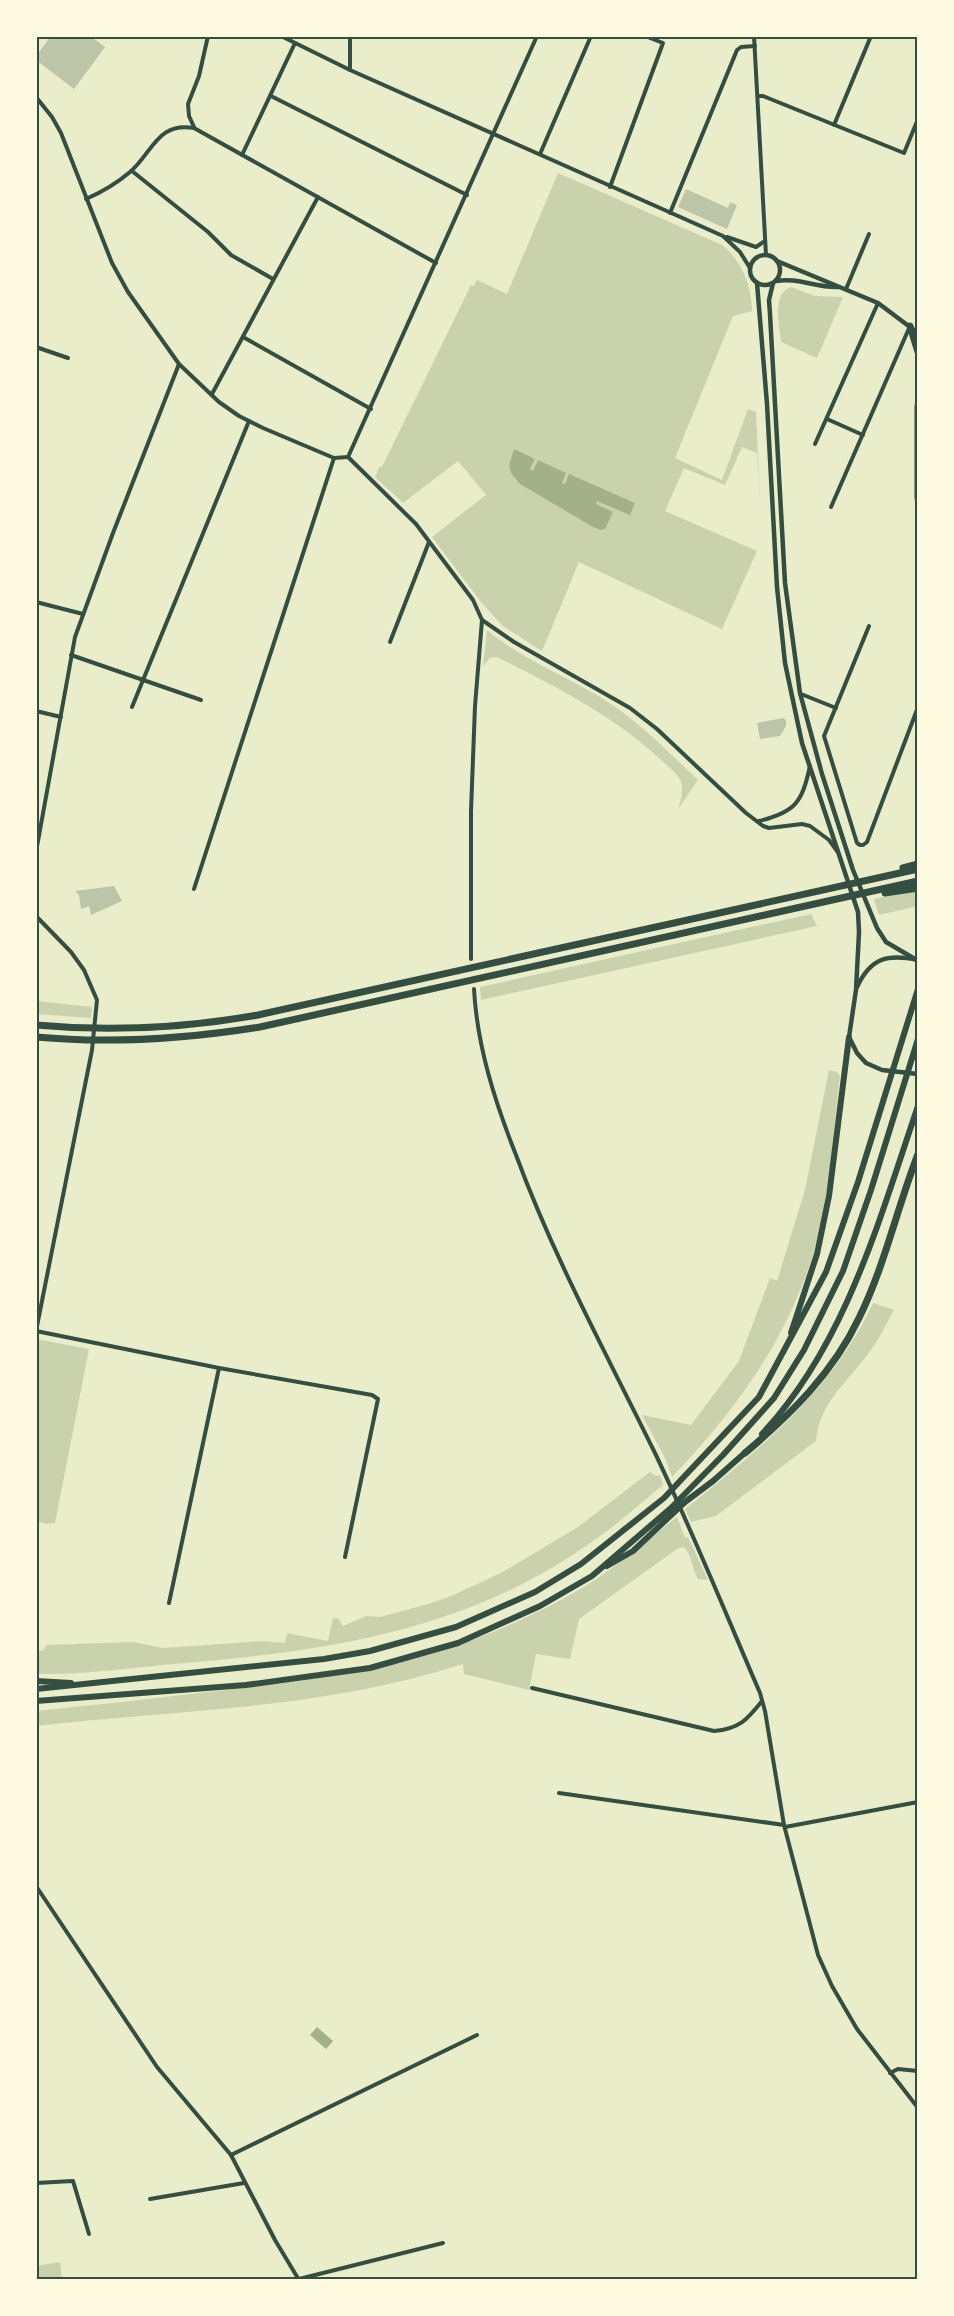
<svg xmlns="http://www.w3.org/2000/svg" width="954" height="2316" font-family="Overpass,sans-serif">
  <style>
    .green { fill: #cad2ad }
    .water { fill: #a3b18a }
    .building { fill: #bcc5a7 }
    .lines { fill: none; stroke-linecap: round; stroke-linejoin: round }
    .minor { stroke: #344e41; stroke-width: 4 }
    .tertiary { stroke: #344e41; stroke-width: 4.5 }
    .trunk { stroke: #344e41; stroke-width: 6 }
    .motorway { stroke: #344e41; stroke-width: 7 }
    .neatline { fill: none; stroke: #344e41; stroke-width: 2 }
  </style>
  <rect width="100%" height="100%" fill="#e9edc9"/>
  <g class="green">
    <path d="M 558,173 L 722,245 C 741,259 752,287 752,311 L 733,316 L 675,458 L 722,480 L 748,409 L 756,412 L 760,501 L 757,453 L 742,447 L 725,485 L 684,468 L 665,511 L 757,551 L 722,629 L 579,562 L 542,651 L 503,626 L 481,602 L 432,537 L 486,495 L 458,461 L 403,503 L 375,477 L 379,467 L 382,467 L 471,285 L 474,286 L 477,280 L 507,294 Z"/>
    <path d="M 791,287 L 815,296 L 843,297 L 817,358 L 781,342 C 780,326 771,293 791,287 Z"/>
    <path d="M 487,630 C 520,657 558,673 595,694 C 634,716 666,750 698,780 L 678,809 C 681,800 685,787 679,778 C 674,770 665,764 659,758 C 612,715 553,685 497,657 L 490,658 L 483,666 Z"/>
    <polygon points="918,890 918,906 879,915 874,899"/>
    <polygon points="811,914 817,926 481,1000 480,987"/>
    <polygon points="36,1001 92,1007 91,1018 36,1014"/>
    <path d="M 829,1070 L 837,1072 L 840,1076 C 833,1133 830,1192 815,1247 C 790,1336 735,1412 672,1477 L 665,1458 L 642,1415 L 691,1425 L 739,1361 L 770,1278 L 777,1281 L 805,1190 Z"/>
    <path d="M 873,1303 L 894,1310 C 885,1326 877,1343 865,1358 C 844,1385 819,1405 816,1441 L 716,1516 L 691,1522 L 685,1509 C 758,1451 833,1390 873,1303 Z"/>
    <polygon points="36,1339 89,1349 55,1523 47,1524 36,1521"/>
    <path d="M 650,1472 L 656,1476 L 660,1475 L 663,1485 C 641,1503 620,1522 596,1539 C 471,1629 335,1650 185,1663 C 136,1667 86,1675 36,1674 L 36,1652 L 43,1650 L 47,1645 L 133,1642 L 163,1648 L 263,1641 L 285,1643 L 287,1633 L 328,1641 L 333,1618 L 339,1619 L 343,1626 L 366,1616 L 380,1617 L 428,1604 L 449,1597 L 503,1572 L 578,1527 Z"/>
    <path d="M 677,1517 L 685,1538 L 688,1537 L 708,1580 L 698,1579 C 692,1568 692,1556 684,1547 L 677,1549 L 579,1619 L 570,1659 L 536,1654 L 529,1690 L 464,1674 L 463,1664 C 325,1709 179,1710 36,1726 L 36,1711 C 93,1705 151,1699 208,1692 C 310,1681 410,1668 505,1627 C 541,1611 580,1592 612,1568 C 634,1552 655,1534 677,1517 Z"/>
    <polygon points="60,2262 62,2280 36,2280 36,2266"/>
  </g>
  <g class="water">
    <polygon points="514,449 535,459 530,469 533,471 538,460 566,473 562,483 565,484 569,474 635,503 630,515 597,501 596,504 613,512 605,529 601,530 593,527 520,484 511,473 509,466"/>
    <polygon points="317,2027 333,2041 326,2049 310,2035"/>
  </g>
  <g class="building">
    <polygon points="51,36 90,36 105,47 74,89 36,60 36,56"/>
    <polygon points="686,189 728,208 730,202 737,205 727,229 678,207"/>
    <polygon points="783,718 786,720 786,726 780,736 760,739 757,723"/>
    <polygon points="114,886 122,901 91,915 89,906 81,909 79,895 75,891"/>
  </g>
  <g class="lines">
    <g class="minor">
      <polyline points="281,36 350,70 723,236 740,252 750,268"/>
      <polyline points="350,36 350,70"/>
      <polyline points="754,36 766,255"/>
      <polyline points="271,96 467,195"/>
      <polyline points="758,96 763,96 904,153 918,119"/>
      <polyline points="36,97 52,117 61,133 112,263 128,292 179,364 219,402 239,416 263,428 334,458 348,457"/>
      <polyline points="834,125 871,36"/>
      <polyline points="194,127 189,116 188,104 199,76 208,36"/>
      <polyline points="540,154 591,36"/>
      <polyline points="242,155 295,43"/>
      <polyline points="132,171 208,232 231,255 273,279"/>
      <polyline points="610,187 663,43 645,36"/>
      <path d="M 86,199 C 102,192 116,184 130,172 C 153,152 157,122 194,128 L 436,263"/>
      <polyline points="670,213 737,50 741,47 755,46"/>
      <polyline points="727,237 756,247 765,241"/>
      <polyline points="846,289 869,234"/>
      <polyline points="243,337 371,409"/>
      <polyline points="36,347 68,358"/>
      <polyline points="212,394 318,197"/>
      <polyline points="827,419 863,435"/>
      <polyline points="815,444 878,303"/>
      <polyline points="348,457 416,524 473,600 482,620 514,642 630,708 657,729 746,813 763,826 769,828 802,824 810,826 829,840 837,851"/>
      <polyline points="348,457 537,36"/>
      <polyline points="831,507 910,326"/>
      <polyline points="36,602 83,614"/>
      <polyline points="869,626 824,736 857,843 860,845 863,845 867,842 918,707"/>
      <polyline points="390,642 429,542"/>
      <polyline points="71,655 201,700"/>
      <polyline points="801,694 836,708"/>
      <polyline points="132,707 249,421"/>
      <polyline points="36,711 61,717"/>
      <path d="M 759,821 C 796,812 802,802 810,766"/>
      <polyline points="36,852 75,637 113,533 179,364"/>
      <polyline points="194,889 334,458"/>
      <polyline points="36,916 71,952 84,970 97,1000 92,1050 36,1331"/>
      <polyline points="471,959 471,811 475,706 482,620"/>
      <path d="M 474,989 C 477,1046 495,1102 516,1155 C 554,1258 606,1353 654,1451 C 692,1530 725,1612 760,1693 L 765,1711 L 784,1825 L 818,1955 L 832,1986 L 857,2029 L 918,2108"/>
      <polyline points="36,1331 219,1368 372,1395 378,1399 345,1557"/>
      <polyline points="169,1603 219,1368"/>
      <path d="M 532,1688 L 714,1731 C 739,1729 747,1720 762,1701"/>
      <polyline points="559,1793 784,1825"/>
      <polyline points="785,1827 918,1802"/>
      <polyline points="36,1886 157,2067 231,2155 275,2240 299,2280"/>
      <polyline points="890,2073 898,2069 918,2071"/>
      <polyline points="231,2155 477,2035"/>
      <polyline points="36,2183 73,2181 89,2234"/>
      <polyline points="150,2199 244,2183"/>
      <polyline points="299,2279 443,2243"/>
    </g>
    <g class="tertiary">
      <circle cx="765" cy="270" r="15"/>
      <polyline points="777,261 878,303 918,333"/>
      <path d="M 776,281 C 798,277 816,288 838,287"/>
      <polyline points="757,283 767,404 777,587 785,663 802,743 858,912 859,932 856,990 849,1037 857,1053 866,1063 882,1070 918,1074"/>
      <polyline points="773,283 769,300 770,314 785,583 800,693 822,774 853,870 877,928 886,942 915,959"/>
      <path d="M 857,987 C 871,957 888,954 918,960"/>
    </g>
    <g class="trunk">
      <polyline points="791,1333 817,1254 829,1196 849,1037"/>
      <path d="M 762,1434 C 846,1344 879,1220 918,1106"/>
      <polyline points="607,1566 633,1551 685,1502 713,1481 747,1451"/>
      <polyline points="36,1681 71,1683"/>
      <polyline points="36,1689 324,1659 370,1651 456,1627 535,1592 581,1564 664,1498 759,1397 826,1272 858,1182 918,989"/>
      <polyline points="36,1701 246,1685 370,1668 458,1643 540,1606 592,1576 671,1508 723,1455 774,1398 804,1350 843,1271 871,1190 918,1039"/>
    </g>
    <g class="motorway">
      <polyline points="910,326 918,352"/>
      <polyline points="918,406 918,498"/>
      <polyline points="903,868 918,864"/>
      <polyline points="885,893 918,888"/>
      <path d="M 36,1025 C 111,1032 184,1028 258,1015 L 918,869"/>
      <path d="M 36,1037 C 112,1044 185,1039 260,1027 L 918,881"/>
      <path d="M 745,1453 C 791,1414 833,1373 859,1318 C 885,1265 897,1208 918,1154"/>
    </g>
  </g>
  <rect width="954" height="2316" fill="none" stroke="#fefae0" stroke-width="75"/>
  <rect x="38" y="38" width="878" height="2240" class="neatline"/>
</svg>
